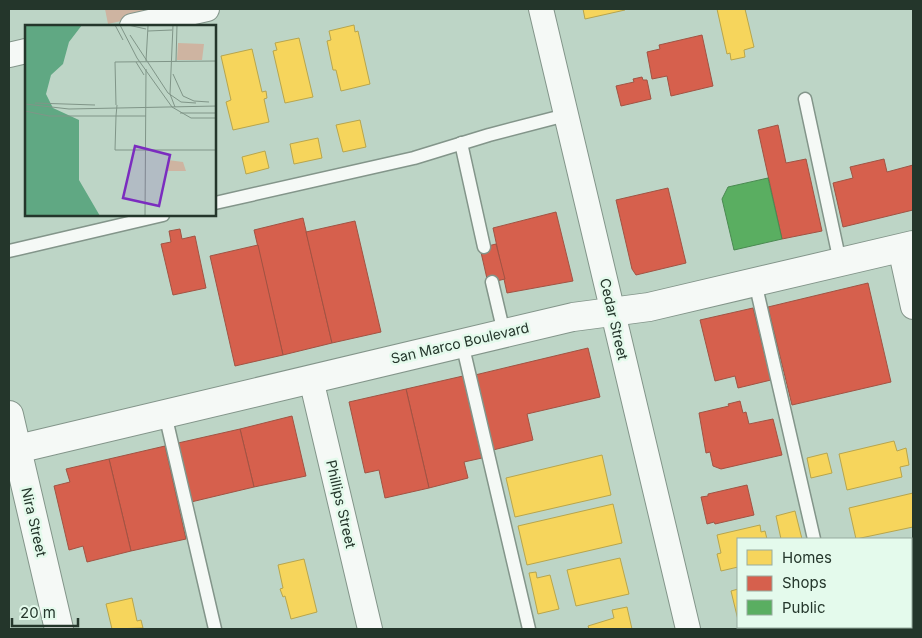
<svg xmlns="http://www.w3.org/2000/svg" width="922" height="638" font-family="Inter,sans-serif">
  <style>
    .green { fill: #ceb4a1 }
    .homes { fill: #f6d55c; stroke: #b7a54d }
    .shops { fill: #d6604d; stroke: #a15343 }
    .public { fill: #5aae61; stroke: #4a8a51 }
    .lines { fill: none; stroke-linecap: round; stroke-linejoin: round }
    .lane-casing { stroke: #83958a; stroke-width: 15 }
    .street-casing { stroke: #83958a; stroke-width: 26 }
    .secondary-casing { stroke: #83958a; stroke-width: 30 }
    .lane { stroke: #f5f9f6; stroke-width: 12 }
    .street { stroke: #f5f9f6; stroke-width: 24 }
    .secondary { stroke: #f5f9f6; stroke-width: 28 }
    .labels { text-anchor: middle; stroke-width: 5; stroke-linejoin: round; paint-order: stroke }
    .street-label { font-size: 14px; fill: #24362b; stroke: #e4faec }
    .inset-road { fill: none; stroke: #809588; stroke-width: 1 }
    .view { fill: #7b2cbf; fill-opacity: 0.15; stroke: #7b2cbf; stroke-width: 2.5 }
    .inset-edge { fill: none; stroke: #24362b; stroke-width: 2.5 }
  </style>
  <rect width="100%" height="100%" fill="#bdd5c6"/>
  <polygon class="green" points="105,9 174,9 108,24"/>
  <g class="homes">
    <polygon points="583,9 624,9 625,10 585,19"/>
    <polygon points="717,9 745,9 754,47 744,50 745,57 731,60 730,53 727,54"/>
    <polygon points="354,25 355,32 358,31 370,84 341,91 336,70 333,70 327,41 331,40 329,31"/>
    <polygon points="299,38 313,97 285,103 273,51 277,50 275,43"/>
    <polygon points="252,49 262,92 266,91 267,98 264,99 269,122 233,130 226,102 231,100 221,56"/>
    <polygon points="360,120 366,147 343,152 336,125"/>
    <polygon points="318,138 322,158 294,164 290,144"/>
    <polygon points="265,151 269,168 246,174 242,157"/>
    <polygon points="894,441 897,451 906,448 909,465 900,467 902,477 847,490 839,454"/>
    <polygon points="827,453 832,473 811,478 807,458"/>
    <polygon points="602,455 611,495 515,517 506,478"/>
    <polygon points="913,493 913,527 856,539 849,508"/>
    <polygon points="613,504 622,543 527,565 518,526"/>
    <polygon points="795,511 802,539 781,539 776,516"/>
    <polygon points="760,525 761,532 765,531 767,539 738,539 738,567 721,571 717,554 721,553 717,535"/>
    <polygon points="911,540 913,548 913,572 911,573"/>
    <polygon points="620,558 629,594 576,606 567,570"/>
    <polygon points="304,559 317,612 291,619 285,596 283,597 280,589 283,588 278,565"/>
    <polygon points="536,572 537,578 550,575 559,609 538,614 529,573"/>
    <polygon points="738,589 738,620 731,591"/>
    <rect x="911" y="589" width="2" height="30"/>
    <polygon points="132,598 137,621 141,620 143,628 112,629 106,604"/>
    <polygon points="627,607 632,629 589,629 588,626 614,618 612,610"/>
    <polygon points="755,627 786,627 787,629 744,629"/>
    <polygon points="853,627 877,627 866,629 854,629"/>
  </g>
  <g class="shops">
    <polygon points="702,35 713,86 671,96 667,76 652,79 647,52 660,49 659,45"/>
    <polygon points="642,77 643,80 647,80 651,99 621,106 616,86 634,82 633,79"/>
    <polygon points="778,125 786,163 806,159 822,231 782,239 758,130"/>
    <polygon points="884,159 887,172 913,165 913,210 843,227 833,183 853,178 850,167"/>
    <polygon points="668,188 686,263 636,275 632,269 616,200"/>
    <polygon points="556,212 573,281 507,293 493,228"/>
    <polygon points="303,218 332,343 283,355 254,230"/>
    <polygon points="355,221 381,332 332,343 306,232"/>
    <polygon points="180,229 182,239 195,236 206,288 173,295 161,244 171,242 169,231"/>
    <polygon points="496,244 505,279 488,283 480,248"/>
    <polygon points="258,245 283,355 235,366 210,256"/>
    <polygon points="868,283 891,382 792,405 768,307"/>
    <polygon points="753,308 771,380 738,388 735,376 715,381 700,320"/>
    <polygon points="588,348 600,397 527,414 533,440 493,450 475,375"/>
    <polygon points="463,376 482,458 464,462 468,478 429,488 406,389"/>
    <polygon points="406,389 429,488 385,498 379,470 365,473 349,402"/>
    <polygon points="740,401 743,413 746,412 749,424 773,419 782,455 721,469 713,466 710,452 706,453 699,413 729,406 728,404"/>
    <polygon points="292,416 306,476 254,487 240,429"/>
    <polygon points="240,429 254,487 191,502 178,443"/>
    <polygon points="165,446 186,539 131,551 109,459"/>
    <polygon points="109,459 131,551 87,562 83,546 69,550 54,486 70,482 66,469"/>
    <polygon points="747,485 754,515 715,524 714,522 707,524 701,497 708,496 708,494"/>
  </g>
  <polygon class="public" points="768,178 782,239 734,250 722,199 728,187"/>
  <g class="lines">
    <defs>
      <g id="lane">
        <polyline points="805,99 840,262"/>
        <polyline points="461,143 484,247"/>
        <polyline points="215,203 414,158 489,135 566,115"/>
        <polyline points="9,251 163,215"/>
        <polyline points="492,282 504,333"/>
        <polyline points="755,282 814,539"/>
        <polyline points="462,343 529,629"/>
        <polyline points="165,414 215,629"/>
        <polyline points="834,627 835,629"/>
      </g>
      <g id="street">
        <polyline points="541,9 688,629"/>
        <polyline points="132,26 207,9"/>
        <polyline points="9,55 26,51"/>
        <polyline points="900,248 913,307"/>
        <polyline points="311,379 370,629"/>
      </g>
      <g id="secondary">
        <polyline points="9,415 59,629"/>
        <polyline points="9,451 573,317 649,307 913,245"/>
      </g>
    </defs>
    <use href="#lane" class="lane-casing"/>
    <use href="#street" class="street-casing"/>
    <use href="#secondary" class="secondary-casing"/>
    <use href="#lane" class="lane"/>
    <use href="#street" class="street"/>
    <use href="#secondary" class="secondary"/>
  </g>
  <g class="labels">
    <g class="street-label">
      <text transform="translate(614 319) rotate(77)" y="5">Cedar Street</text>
      <text transform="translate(460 343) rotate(-13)" y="5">San Marco Boulevard</text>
      <text transform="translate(341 504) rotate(77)" y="5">Phillips Street</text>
      <text transform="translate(34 522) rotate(77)" y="5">Nira Street</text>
    </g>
  </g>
  <g transform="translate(25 25)">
    <rect width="191" height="191" fill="#bdd5c6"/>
    <path d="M 153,18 L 179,19 L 177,35 L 152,35 ZM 143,135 L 158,137 L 161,146 L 143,146 Z" fill="#ceb4a1"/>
    <path d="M 0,0 L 57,0 L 44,17 L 38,39 L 26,50 L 21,69 L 28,83 L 54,95 L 54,155 L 75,191 L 0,191 Z" fill="#60a883"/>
    <path class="inset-road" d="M 90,0 L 98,15M 95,0 L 112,33 L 147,82 L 166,93 L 192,93M 103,0 L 121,4M 148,0 L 145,69 L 150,82M 123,6 L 147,5M 105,10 L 143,68 L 156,77 L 171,78M 121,36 L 123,1M 151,36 L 152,0M 111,37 L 119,50M 148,49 L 158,71 L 169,76 L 184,77M 10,78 L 70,80M 0,79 L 44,84 L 192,81M 91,80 L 90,37 L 192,36M 92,80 L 91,91 L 121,91M 0,86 L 24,91 L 91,91M 155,88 L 192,88M 91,91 L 90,125 L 192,125M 120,191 L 121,44"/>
    <path class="view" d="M 110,121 L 145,130 L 134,181 L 98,173 Z"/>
    <rect width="191" height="191" class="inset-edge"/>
  </g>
  <rect width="922" height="638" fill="none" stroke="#24362b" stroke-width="20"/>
  <rect x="737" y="538" width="175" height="90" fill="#e4faec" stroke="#97ac9f"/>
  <rect x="747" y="550" width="25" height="15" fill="#f6d55c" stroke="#97ac9f"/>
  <text x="782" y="563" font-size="15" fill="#24362b">Homes</text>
  <rect x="747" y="576" width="25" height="15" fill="#d6604d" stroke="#97ac9f"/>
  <text x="782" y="588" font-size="15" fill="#24362b">Shops</text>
  <rect x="747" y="600" width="25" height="15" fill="#5aae61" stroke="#97ac9f"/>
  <text x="782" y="613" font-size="15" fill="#24362b">Public</text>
  <path d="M12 618v8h66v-8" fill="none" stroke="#24362b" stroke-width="2.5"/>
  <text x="20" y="618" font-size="15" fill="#24362b" stroke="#e4faec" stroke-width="4" paint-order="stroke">20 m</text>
</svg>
